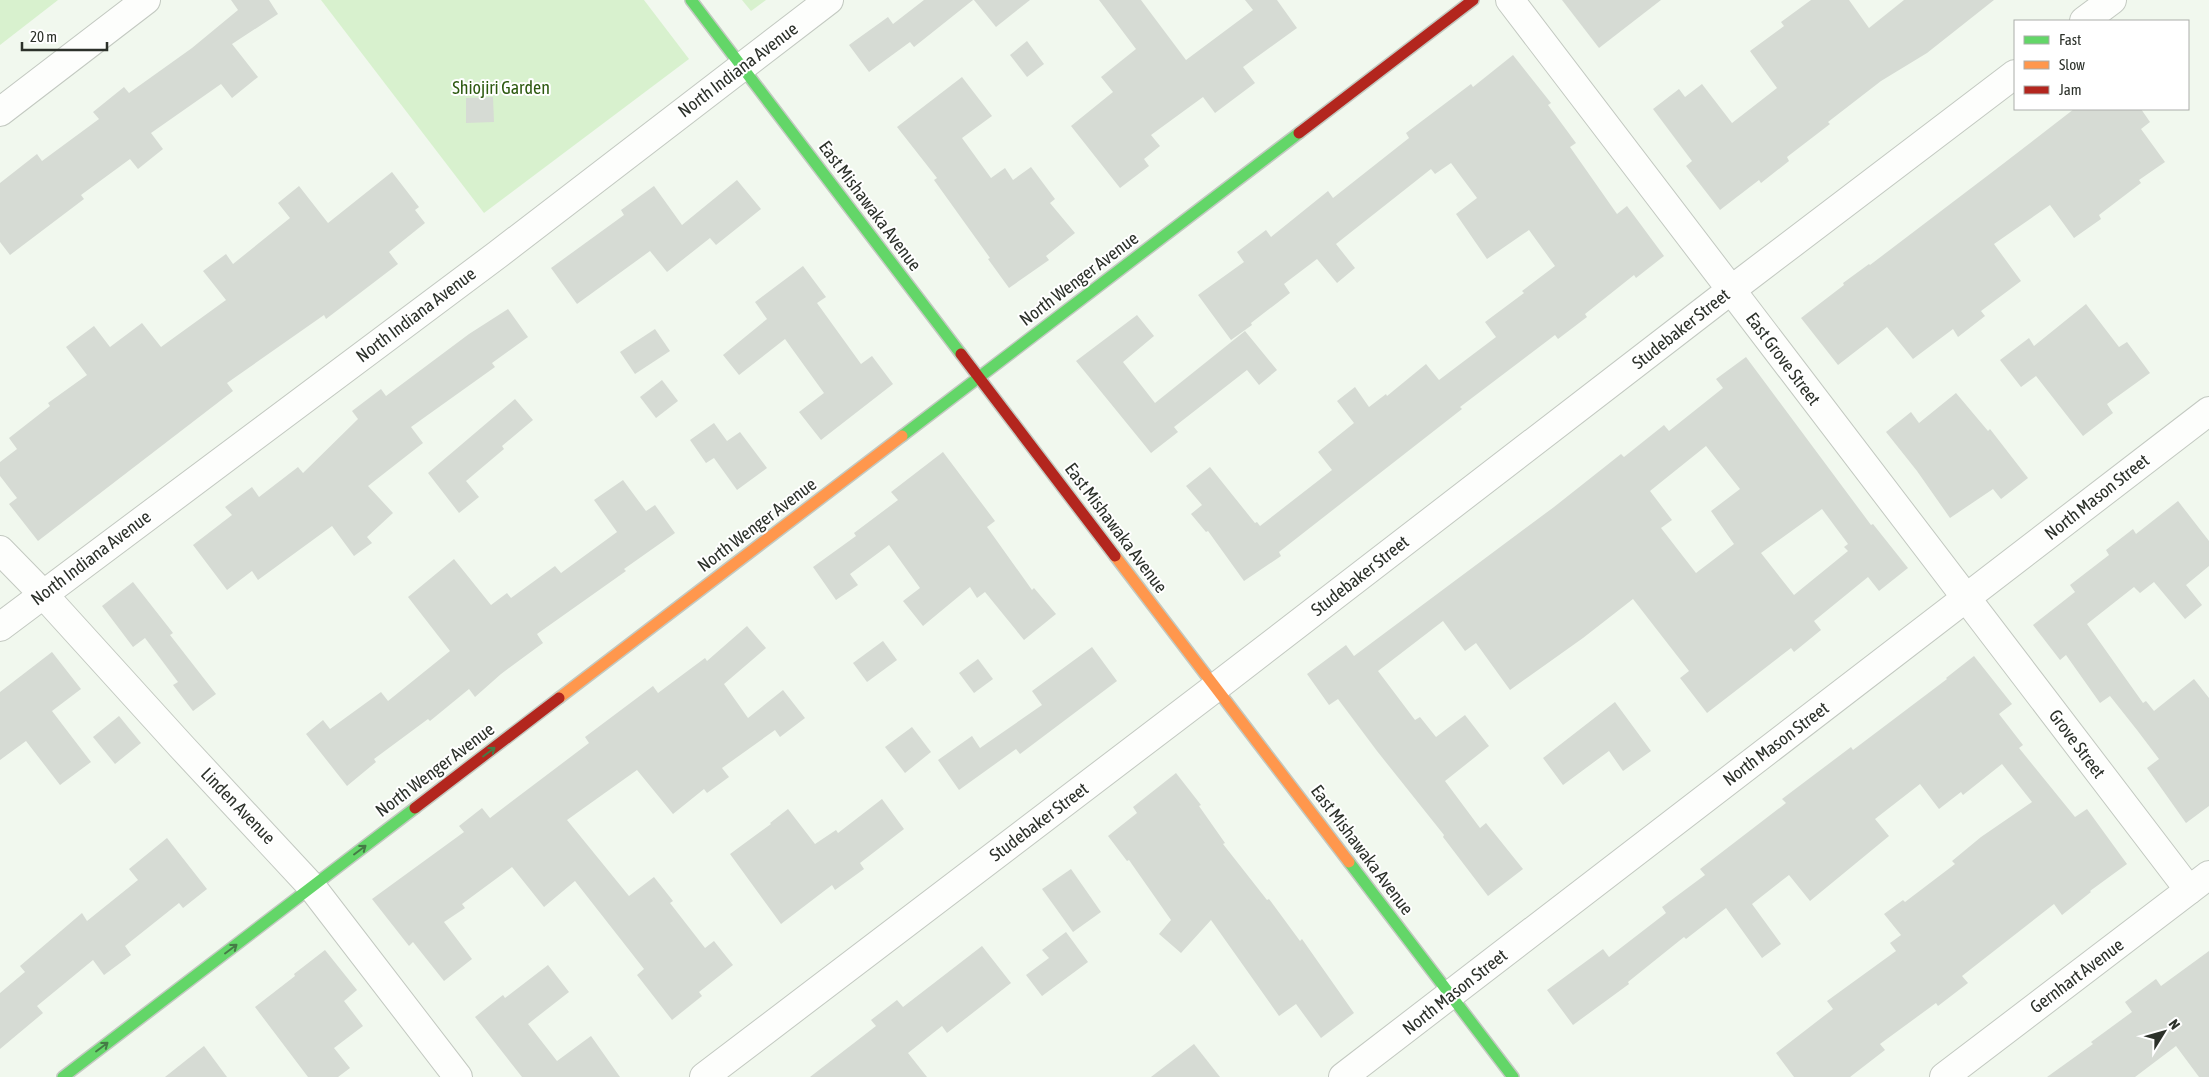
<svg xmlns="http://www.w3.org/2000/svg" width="2209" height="1077" font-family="'Asap Condensed',sans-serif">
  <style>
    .green { fill: #d8f1ce }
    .building { fill: #d6dbd4; fill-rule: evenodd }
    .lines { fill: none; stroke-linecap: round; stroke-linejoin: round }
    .street-casing { stroke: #c3c9c1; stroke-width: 30 }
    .fast-casing { stroke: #c3c9c1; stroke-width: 14 }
    .slow-casing { stroke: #c3c9c1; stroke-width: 14 }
    .jam-casing { stroke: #c3c9c1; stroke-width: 14 }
    .street { stroke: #fdfefc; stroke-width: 28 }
    .fast { stroke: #63d668; stroke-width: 11 }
    .slow { stroke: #ff974d; stroke-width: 11 }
    .jam { stroke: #b3261e; stroke-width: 11 }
    .oneway { stroke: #457b46 }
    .labels { text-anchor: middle; stroke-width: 4; stroke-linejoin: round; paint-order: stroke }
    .street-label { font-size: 18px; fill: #2c312a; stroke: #fff }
    .park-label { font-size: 18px; fill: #2c590f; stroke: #fff }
  </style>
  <rect width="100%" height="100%" fill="#f1f8ee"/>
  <g class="green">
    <polygon points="0,0 58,0 0,45"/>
    <polygon points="321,0 644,0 689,59 484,213"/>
    <polygon points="742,0 766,0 751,11"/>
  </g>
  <g class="building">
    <polygon points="231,0 269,0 278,14 232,44 258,77 232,98 221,84 151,133 163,149 138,169 130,159 81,195 84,199 10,255 0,242 0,183 37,154 42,161 99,119 93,112 124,87 129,93 192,48 238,10"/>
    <polygon points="924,0 973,0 914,47 910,42 869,72 849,45 888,17 893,24"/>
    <polygon points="974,0 1030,0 996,27"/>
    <polygon points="1099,0 1141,0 1186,60 1253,10 1245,0 1277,0 1297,28 1243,67 1255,83 1215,113 1203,97 1151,135 1160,146 1144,159 1149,166 1120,188 1071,126 1113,92 1101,77 1136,49"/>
    <polygon points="1562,0 1661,0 1599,48"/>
    <polygon points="1811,0 1849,0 1869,28 1904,0 1994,0 1927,53 1881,81 1828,122 1830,124 1787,157 1789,161 1761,183 1759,180 1720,210 1686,166 1692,161 1653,109 1679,89 1685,97 1702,84 1732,123 1777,88 1750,51 1784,26 1781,22"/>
    <polygon points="1027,41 1044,64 1027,77 1010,55"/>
    <polygon points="1513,55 1551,103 1548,105 1576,143 1570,147 1617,214 1627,206 1664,256 1636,278 1634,275 1585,314 1587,317 1558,339 1555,335 1460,407 1462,409 1279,552 1281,556 1244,581 1208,531 1206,532 1191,514 1202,505 1186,486 1210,467 1255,523 1257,522 1260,526 1332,470 1318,452 1354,423 1337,401 1355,387 1369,407 1386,394 1387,396 1426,364 1439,380 1496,337 1485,322 1524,293 1522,291 1555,266 1529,230 1487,259 1456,214 1477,198 1451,163 1435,174 1431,169 1336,244 1355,268 1337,283 1317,259 1284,284 1290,293 1251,323 1252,325 1231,340 1198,295 1244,262 1237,252 1266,230 1271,237 1328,191 1333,198 1409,138 1406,133 1471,84 1473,87"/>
    <polygon points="962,77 992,116 962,138 991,178 1005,168 1013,180 1031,167 1055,199 1050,203 1075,233 1046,256 1049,260 1009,288 988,259 990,258 934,180 937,178 897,127"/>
    <polygon points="493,97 494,122 466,123 466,98"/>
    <polygon points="2074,109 2141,109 2150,122 2141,129 2165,162 2139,180 2141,183 2099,215 2101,219 2074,238 2050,205 1994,244 2021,281 1981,311 1985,316 1958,337 1953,329 1913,359 1887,327 1838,365 1801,318 1844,285 1843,283 1869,264 1870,265 1995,170"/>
    <polygon points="392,172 419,207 415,210 425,223 389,252 398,264 326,319 324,315 227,383 233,391 38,541 9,504 17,498 0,476 0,462 17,449 9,438 50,406 48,403 87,375 66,347 94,326 110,347 142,323 161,347 226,300 203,271 226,254 233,264 290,218 278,203 299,186 328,223"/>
    <polygon points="737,180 761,209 716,245 710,238 667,272 650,251 577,304 551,268 624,215 621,210 654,186 682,225"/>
    <polygon points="803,266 826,297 817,303 861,364 872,356 893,384 821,440 799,412 824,393 785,339 739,375 723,355 767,319 755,302"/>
    <polygon points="2086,304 2119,347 2127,342 2150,373 2107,404 2113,413 2083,436 2036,376 2021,387 2000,360 2029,338 2034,346"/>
    <polygon points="508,309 528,337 492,363 495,367 411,427 423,443 368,486 393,513 367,537 372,543 354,556 332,526 258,580 252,571 227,590 193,545 232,515 225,507 252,487 259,497 298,467 303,473 358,419 352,411 381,389 386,396 469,334"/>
    <polygon points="1137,315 1154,336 1123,362 1155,403 1245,331 1277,370 1259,385 1247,370 1174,427 1178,432 1151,453 1076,361"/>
    <polygon points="655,329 670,351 635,374 620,352"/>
    <path d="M 1746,357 L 1871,525 L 1873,524 L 1908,568 L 1879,591 L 1868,577 L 1814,621 L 1821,630 L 1794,652 L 1791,648 L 1707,713 L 1680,678 L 1689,671 L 1633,599 L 1583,638 L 1510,690 L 1476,643 L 1465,651 L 1443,621 L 1378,671 L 1415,720 L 1420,717 L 1436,737 L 1465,715 L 1489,746 L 1445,781 L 1480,828 L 1486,823 L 1523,869 L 1488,896 L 1443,837 L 1444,835 L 1377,751 L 1338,699 L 1329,705 L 1307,674 L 1346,645 L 1354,656 L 1554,507 L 1621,454 L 1624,457 L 1664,425 L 1669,431 L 1723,388 L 1716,379 ZM 1706,446 L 1740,489 L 1711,511 L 1734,544 L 1696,573 L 1661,528 L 1672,520 L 1650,491 ZM 1822,509 L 1848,544 L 1844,547 L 1848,551 L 1794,595 L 1761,553 Z"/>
    <polygon points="662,380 678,401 656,418 640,397"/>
    <polygon points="1956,393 1988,431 1990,429 2028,478 2001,499 1993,489 1950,518 1917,471 1886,432 1911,412 1919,423"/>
    <polygon points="515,399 533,420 502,446 504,449 466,481 479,497 459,513 428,473"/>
    <polygon points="714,423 727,441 740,432 767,468 737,490 714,458 706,463 690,440"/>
    <polygon points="943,452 995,521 987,527 1032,590 1034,588 1056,614 1024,640 985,592 977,598 970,587 923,626 903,601 920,588 889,545 850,574 858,585 836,600 813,567 856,536 854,533 898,500 891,492"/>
    <polygon points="623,480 646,511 655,505 675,533 624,569 626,571 537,634 543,643 501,674 475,697 469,689 430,721 428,719 374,759 376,762 347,786 306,734 323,720 330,729 381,692 388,701 450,651 408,597 454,559 491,605 507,593 511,598 555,566 561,573 617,532 594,500"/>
    <polygon points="2178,501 2209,541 2209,566 2186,585 2202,605 2185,619 2154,582 2140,593 2134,587 2087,624 2143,703 2146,701 2154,711 2194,679 2209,698 2209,806 2186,823 2147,768 2159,759 2137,730 2110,696 2100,703 2066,655 2060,660 2033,625 2075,592 2070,585 2109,555 2106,550 2133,529 2136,534"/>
    <polygon points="133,582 173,633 170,635 216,694 193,711 173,685 178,682 145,638 133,647 102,606"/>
    <polygon points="747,626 766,648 724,684 748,718 783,690 805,718 780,737 775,730 722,768 729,777 707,793 704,789 673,814 637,770 567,820 629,896 654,877 673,901 670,903 705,948 714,941 733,965 699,992 702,996 672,1020 637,975 644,969 575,881 544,907 512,867 462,904 465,908 444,922 472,959 444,981 413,942 409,946 372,899 464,832 459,826 482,808 490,818 589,743 585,737 653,686 658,693 705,658 707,661"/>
    <polygon points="883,641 897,660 867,682 853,663"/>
    <polygon points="1092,647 1117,681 1020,754 1016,749 959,790 938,760 972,736 980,748 1042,705 1032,691"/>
    <polygon points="52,652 81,689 52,711 91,762 60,785 26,741 0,760 0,692"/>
    <polygon points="1974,656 2012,704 1999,714 2023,745 2019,748 2075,817 2087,809 2127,864 2090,891 2091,892 2062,915 2054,904 1962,976 1968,983 1938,1006 1936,1003 1880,1044 1885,1050 1850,1077 1794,1077 1776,1053 1833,1009 1827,1001 1896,951 1890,943 1901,935 1884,914 1903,900 1905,902 1955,864 1952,861 1981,837 2032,802 2002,764 1963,795 1961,792 1939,809 1920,784 1875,819 1889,836 1810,901 1789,875 1752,904 1781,944 1762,958 1726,908 1686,939 1684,937 1628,982 1629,984 1573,1025 1547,990 1603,949 1609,957 1666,913 1662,907 1705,875 1700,869 1786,803 1782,799 1851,747 1853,750 1947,679 1946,678"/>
    <polygon points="978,659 993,679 974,693 959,673"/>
    <polygon points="1615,702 1651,751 1623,771 1609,751 1563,785 1543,758"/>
    <polygon points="119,716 141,743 115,764 93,737"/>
    <polygon points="912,727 931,752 905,773 885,747"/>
    <polygon points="1176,773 1201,805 1199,806 1225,843 1223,844 1267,900 1269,899 1300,941 1302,939 1354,1013 1321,1038 1296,1004 1279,1016 1211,920 1181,953 1159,934 1171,920 1129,860 1127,861 1108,836 1137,813 1133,807"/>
    <polygon points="882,799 904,829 860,863 864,869 835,890 832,885 781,924 730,854 771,824 770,823 788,809 815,844 836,830 838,833"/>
    <polygon points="167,838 207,889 183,908 179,903 125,946 131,955 104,975 93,960 37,1006 43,1013 0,1049 0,993 25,972 20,966 82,913 87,921 138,880 129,869"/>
    <polygon points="1071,869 1101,912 1073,932 1042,889"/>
    <polygon points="1066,932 1088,962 1042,996 1026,975 1049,958 1042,950"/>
    <polygon points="982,946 1011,983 947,1033 942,1026 908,1053 927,1077 810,1077 876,1026 871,1020 897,1000 903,1007"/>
    <polygon points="325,950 357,990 344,1001 363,1026 334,1048 350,1068 338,1077 308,1077 255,1007 295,976 294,974"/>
    <polygon points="2209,951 2209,1077 2199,1077 2176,1046 2135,1077 2047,1077 2093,1044 2091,1042 2132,1012 2125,1002 2156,979 2161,986"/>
    <polygon points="548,965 569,992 528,1024 557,1061 591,1036 620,1077 522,1077 475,1017 503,995 505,998"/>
    <polygon points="1194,1044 1220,1077 1151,1077"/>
    <polygon points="204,1046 227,1077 165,1077"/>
  </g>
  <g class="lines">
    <defs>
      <g id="street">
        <polyline points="1510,0 2189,890"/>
        <polyline points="2084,21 2112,0"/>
        <polyline points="0,112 146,0"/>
        <polyline points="0,550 43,594 181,746 312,887 458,1077"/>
        <polyline points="0,627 497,255 829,0"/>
        <polyline points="704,1077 1216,687 1731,290 2015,74"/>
        <polyline points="1343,1077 2209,411"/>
        <polyline points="1944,1077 2209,875"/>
      </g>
      <g id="fast">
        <polyline points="691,0 961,354"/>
        <polyline points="902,436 1299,133"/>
        <polyline points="1349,862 1513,1077"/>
        <polyline points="63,1077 415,808"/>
      </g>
      <g id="slow">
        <polyline points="1115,556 1349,862"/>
        <polyline points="559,698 902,436"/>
      </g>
      <g id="jam">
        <polyline points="1299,133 1473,0"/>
        <polyline points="961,354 1115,556"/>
        <polyline points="415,808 559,698"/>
      </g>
    </defs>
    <use href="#street" class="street-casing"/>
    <use href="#fast" class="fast-casing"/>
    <use href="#slow" class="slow-casing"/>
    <use href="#jam" class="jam-casing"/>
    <use href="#street" class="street"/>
    <use href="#fast" class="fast"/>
    <use href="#slow" class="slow"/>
    <use href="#jam" class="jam"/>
  </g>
  <defs><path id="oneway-shaft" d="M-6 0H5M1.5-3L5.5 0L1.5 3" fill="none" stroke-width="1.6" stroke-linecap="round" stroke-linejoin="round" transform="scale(1.25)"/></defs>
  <g class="oneway">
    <use href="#oneway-shaft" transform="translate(489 752) rotate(-37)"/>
    <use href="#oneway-shaft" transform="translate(360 850) rotate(-37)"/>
    <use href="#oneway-shaft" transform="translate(231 949) rotate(-37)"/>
    <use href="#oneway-shaft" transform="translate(102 1047) rotate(-37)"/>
  </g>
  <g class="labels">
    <g class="street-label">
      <text transform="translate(738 70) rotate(-37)" y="6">North Indiana Avenue</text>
      <text transform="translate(870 206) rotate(53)" y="6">East Mishawaka Avenue</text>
      <text transform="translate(1079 279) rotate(-37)" y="6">North Wenger Avenue</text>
      <text transform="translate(416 315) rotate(-37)" y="6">North Indiana Avenue</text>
      <text transform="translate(1681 329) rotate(-38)" y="6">Studebaker Street</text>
      <text transform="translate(1783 359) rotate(53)" y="6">East Grove Street</text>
      <text transform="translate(2097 497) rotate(-38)" y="6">North Mason Street</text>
      <text transform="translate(757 525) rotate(-37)" y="6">North Wenger Avenue</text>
      <text transform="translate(1116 528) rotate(53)" y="6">East Mishawaka Avenue</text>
      <text transform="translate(91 558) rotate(-37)" y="6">North Indiana Avenue</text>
      <text transform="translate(1360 576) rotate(-38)" y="6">Studebaker Street</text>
      <text transform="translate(1776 744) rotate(-37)" y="6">North Mason Street</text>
      <text transform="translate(2077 744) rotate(53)" y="6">Grove Street</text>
      <text transform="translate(435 770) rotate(-37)" y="6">North Wenger Avenue</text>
      <text transform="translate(238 806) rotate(46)" y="6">Linden Avenue</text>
      <text transform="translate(1039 822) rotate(-37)" y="6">Studebaker Street</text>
      <text transform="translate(1362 850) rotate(53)" y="6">East Mishawaka Avenue</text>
      <text transform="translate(2077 976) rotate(-37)" y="6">Gernhart Avenue</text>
      <text transform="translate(1455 992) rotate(-38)" y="6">North Mason Street</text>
    </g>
    <g class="park-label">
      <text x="501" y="94">Shiojiri Garden</text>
    </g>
  </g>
  <rect x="2014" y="20" width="175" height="90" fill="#ffffff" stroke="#abadaa"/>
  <rect x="2024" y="36" width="25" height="8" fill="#63d668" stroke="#abadaa"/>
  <text x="2059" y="45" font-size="15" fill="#2c312a">Fast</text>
  <rect x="2024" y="61" width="25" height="8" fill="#ff974d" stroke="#abadaa"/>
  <text x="2059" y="70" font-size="15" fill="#2c312a">Slow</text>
  <rect x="2024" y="86" width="25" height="8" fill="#b3261e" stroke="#abadaa"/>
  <text x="2059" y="95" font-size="15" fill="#2c312a">Jam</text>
  <g transform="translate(2164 1032) rotate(53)" stroke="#ffffff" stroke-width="4" paint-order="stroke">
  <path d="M0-4L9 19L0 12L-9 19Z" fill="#2c312a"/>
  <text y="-8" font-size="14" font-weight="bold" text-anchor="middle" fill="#2c312a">N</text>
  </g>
  <path d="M22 42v8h85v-8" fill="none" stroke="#2c312a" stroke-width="2.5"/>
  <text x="30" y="42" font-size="15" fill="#2c312a" stroke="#ffffff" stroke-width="4" paint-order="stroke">20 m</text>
</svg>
